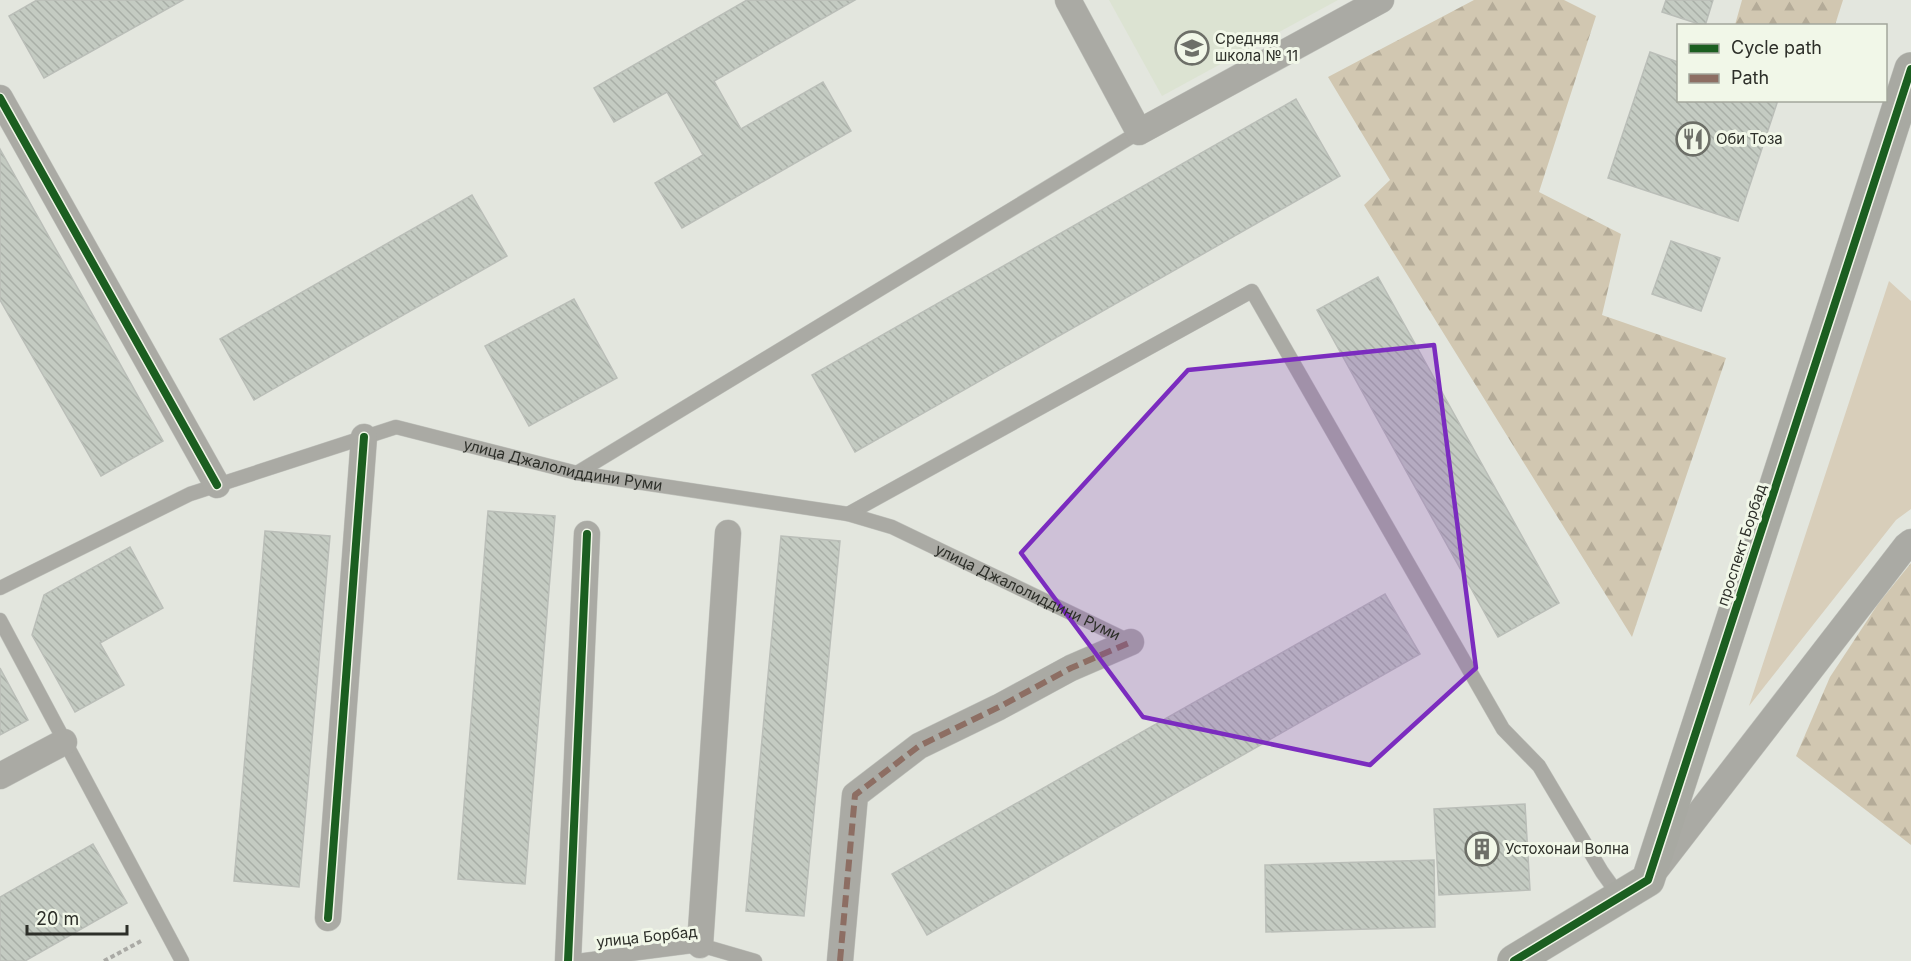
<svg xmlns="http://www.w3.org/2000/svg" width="1911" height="961" font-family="Inter,sans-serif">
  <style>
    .built { fill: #dce3d2 }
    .green { fill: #d8ceba }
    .forest { fill: url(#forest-firs) }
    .building { fill: url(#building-back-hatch); stroke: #babeb8; stroke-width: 1.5 }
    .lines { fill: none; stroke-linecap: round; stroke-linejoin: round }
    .lane-casing { stroke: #c2c4be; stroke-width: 15 }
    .street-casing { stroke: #c2c4be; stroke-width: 27 }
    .secondary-casing { stroke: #c2c4be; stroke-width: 34 }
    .path { stroke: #aaaaa5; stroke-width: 4; stroke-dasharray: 4.5 3; stroke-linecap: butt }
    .lane { stroke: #aaaaa4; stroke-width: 14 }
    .street { stroke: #aaaaa4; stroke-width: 26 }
    .secondary { stroke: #a8a9a2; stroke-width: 33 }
    .quiet { stroke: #8d6e63; stroke-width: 6; stroke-dasharray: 12 6; stroke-linecap: butt }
    .cycleway-casing { stroke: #f1f7e8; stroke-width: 11 }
    .cycleway { stroke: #1b5e20; stroke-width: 8 }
    .marked { fill: #7b2cbf; fill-opacity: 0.2; stroke: #7b2cbf; stroke-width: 4.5; stroke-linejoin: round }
    .labels { text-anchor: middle; stroke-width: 6; stroke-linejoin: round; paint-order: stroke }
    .poi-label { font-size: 15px; fill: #2d2f29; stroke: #f1f7e8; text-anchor: start }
    .street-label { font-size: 15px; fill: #2d2f29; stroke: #f1f7e8 }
  </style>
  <defs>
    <pattern id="forest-firs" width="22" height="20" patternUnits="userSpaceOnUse" patternTransform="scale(1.5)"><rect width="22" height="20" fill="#d1c7b1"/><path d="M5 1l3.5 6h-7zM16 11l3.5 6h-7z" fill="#b4ab98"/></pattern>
    <pattern id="building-back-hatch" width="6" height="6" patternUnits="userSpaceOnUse" patternTransform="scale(1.5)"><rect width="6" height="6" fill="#c4cbc2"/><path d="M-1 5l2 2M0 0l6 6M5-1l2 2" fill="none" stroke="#a9afa7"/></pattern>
  </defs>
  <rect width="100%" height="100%" fill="#e3e6de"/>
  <polygon class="built" points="1109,0 1338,0 1162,96"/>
  <polygon class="green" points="1889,281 1911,301 1911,509 1896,520 1749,706"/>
  <g class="forest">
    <polygon points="1474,0 1564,0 1596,16 1539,192 1621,234 1602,315 1726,358 1632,637 1364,205 1390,180 1328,77"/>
    <polygon points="1742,0 1843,0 1835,25 1735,25"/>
    <polygon points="1911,563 1911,845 1796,756 1830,677 1878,604"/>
  </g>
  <g class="building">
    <polygon points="37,0 183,0 44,78 9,16"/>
    <polygon points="747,0 855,0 714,81 741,129 823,82 851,131 682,228 655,183 703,155 667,92 614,122 594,88"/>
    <polygon points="1666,0 1713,0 1705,26 1662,12"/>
    <polygon points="1650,52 1678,62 1678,100 1778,100 1738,221 1608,178"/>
    <polygon points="1296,99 1340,176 855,452 812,375"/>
    <polygon points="0,149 163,441 101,476 0,300"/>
    <polygon points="472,195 507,256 254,400 220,339"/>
    <polygon points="1671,241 1720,258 1701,311 1652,294"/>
    <polygon points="1378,277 1559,603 1498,637 1317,310"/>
    <polygon points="574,299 617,378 529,426 485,346"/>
    <polygon points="488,511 555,516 525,884 458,879"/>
    <polygon points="265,531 330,536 299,887 234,881"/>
    <polygon points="781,536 840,541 804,916 746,911"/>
    <polygon points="130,547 163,608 100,643 124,685 75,712 32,635 44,595"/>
    <polygon points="1385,594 1420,654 927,935 892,874"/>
    <polygon points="0,668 28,720 0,735"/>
    <polygon points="1525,804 1530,890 1439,895 1434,809"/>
    <polygon points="93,844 127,903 25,961 0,961 0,897"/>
    <polygon points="1434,860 1435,927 1266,932 1265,865"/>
  </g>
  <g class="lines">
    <defs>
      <g id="lane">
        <polyline points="577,473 1139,132"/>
        <polyline points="848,514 1252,291 1503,729 1539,766 1602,872 1620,897"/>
        <path id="s1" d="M 0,588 L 190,494 L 396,427 L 577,473 L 848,514 L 892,527 L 1131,642"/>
        <polyline points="0,620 182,961"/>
        <polyline points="577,961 700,945 755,961"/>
      </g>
      <g id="street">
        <polyline points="1068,0 1139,132 1381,0"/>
        <polyline points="0,98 217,485"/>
        <polyline points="0,776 64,742"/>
        <polyline points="1657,868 1906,546 1911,542"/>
        <polyline points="328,918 364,437"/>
        <polyline points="700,945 728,533"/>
        <polyline points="568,961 587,534"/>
        <polyline points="840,961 855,795 919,746 999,707 1071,668 1131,642"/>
      </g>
      <polyline id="secondary" points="1514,961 1648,880 1911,69"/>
    </defs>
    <use href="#lane" class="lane-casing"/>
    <use href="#street" class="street-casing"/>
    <use href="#secondary" class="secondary-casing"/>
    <polyline class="path" points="104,961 143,940"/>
    <use href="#lane" class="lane"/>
    <use href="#street" class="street"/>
    <use href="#secondary" class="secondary"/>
    <polyline class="quiet" points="840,961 855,795 919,746 999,707 1071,668 1131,642"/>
    <defs>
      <g id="cycleway">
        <polyline points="0,98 217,485"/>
        <polyline points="328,918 364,437"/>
        <polyline points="568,961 587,534"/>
        <polyline points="1514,961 1648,880 1911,69"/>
      </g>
    </defs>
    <use href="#cycleway" class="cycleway-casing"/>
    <use href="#cycleway" class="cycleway"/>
  </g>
  <path class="marked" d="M 1434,345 L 1476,668 L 1370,765 L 1143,717 L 1021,553 L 1188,370 Z"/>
  <defs>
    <symbol id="school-ring" viewBox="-11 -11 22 22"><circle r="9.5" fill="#f1f7e8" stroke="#6d6f68" stroke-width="1.5"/><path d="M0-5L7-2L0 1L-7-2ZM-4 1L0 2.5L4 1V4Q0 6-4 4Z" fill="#6d6f68"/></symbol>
    <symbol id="restaurant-ring" viewBox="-11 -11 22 22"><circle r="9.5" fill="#f1f7e8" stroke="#6d6f68" stroke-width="1.5"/><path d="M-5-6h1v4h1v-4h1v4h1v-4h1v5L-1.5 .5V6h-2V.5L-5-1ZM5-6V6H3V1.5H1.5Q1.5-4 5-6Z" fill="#6d6f68"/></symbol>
    <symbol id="building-ring" viewBox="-11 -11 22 22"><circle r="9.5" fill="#f1f7e8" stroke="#6d6f68" stroke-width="1.5"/><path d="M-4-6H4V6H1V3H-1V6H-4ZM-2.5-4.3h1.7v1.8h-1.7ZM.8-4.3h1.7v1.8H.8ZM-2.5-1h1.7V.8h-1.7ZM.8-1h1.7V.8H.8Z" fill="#6d6f68"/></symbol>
  </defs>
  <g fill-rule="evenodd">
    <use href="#school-ring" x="1173" y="29" width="38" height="38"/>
    <use href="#restaurant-ring" x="1674" y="120" width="38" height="38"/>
    <use href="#building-ring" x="1463" y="830" width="38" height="38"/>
  </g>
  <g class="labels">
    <g class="poi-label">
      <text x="1215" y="44">Средняя<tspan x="1215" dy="17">школа № 11</tspan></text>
      <text x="1716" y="144">Оби Тоза</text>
      <text x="1505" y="854">Устохонаи Волна</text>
    </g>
    <g class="street-label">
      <text dy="5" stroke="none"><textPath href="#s1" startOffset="600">улица Джалолиддини Руми</textPath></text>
      <text transform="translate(1742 545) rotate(-72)" y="5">проспект Борбад</text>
      <text dy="5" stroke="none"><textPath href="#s1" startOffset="1086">улица Джалолиддини Руми</textPath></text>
      <text transform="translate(647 937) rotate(-6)" y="5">улица Борбад</text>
    </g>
  </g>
  <rect x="1677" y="24" width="210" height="78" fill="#f1f7e8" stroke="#a3a79c" stroke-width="1.5"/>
  <rect x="1689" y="44" width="30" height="9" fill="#1b5e20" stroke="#a3a79c" stroke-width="1.5"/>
  <text x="1731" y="54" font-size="18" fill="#2d2f29">Cycle path</text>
  <rect x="1689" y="74" width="30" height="9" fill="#8d6e63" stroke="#a3a79c" stroke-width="1.5"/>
  <text x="1731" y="84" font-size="18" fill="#2d2f29">Path</text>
  <path d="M27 925v9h100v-9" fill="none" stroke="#2d2f29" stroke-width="3"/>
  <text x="36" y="925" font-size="18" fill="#2d2f29" stroke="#f1f7e8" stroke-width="4.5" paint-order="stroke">20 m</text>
</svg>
